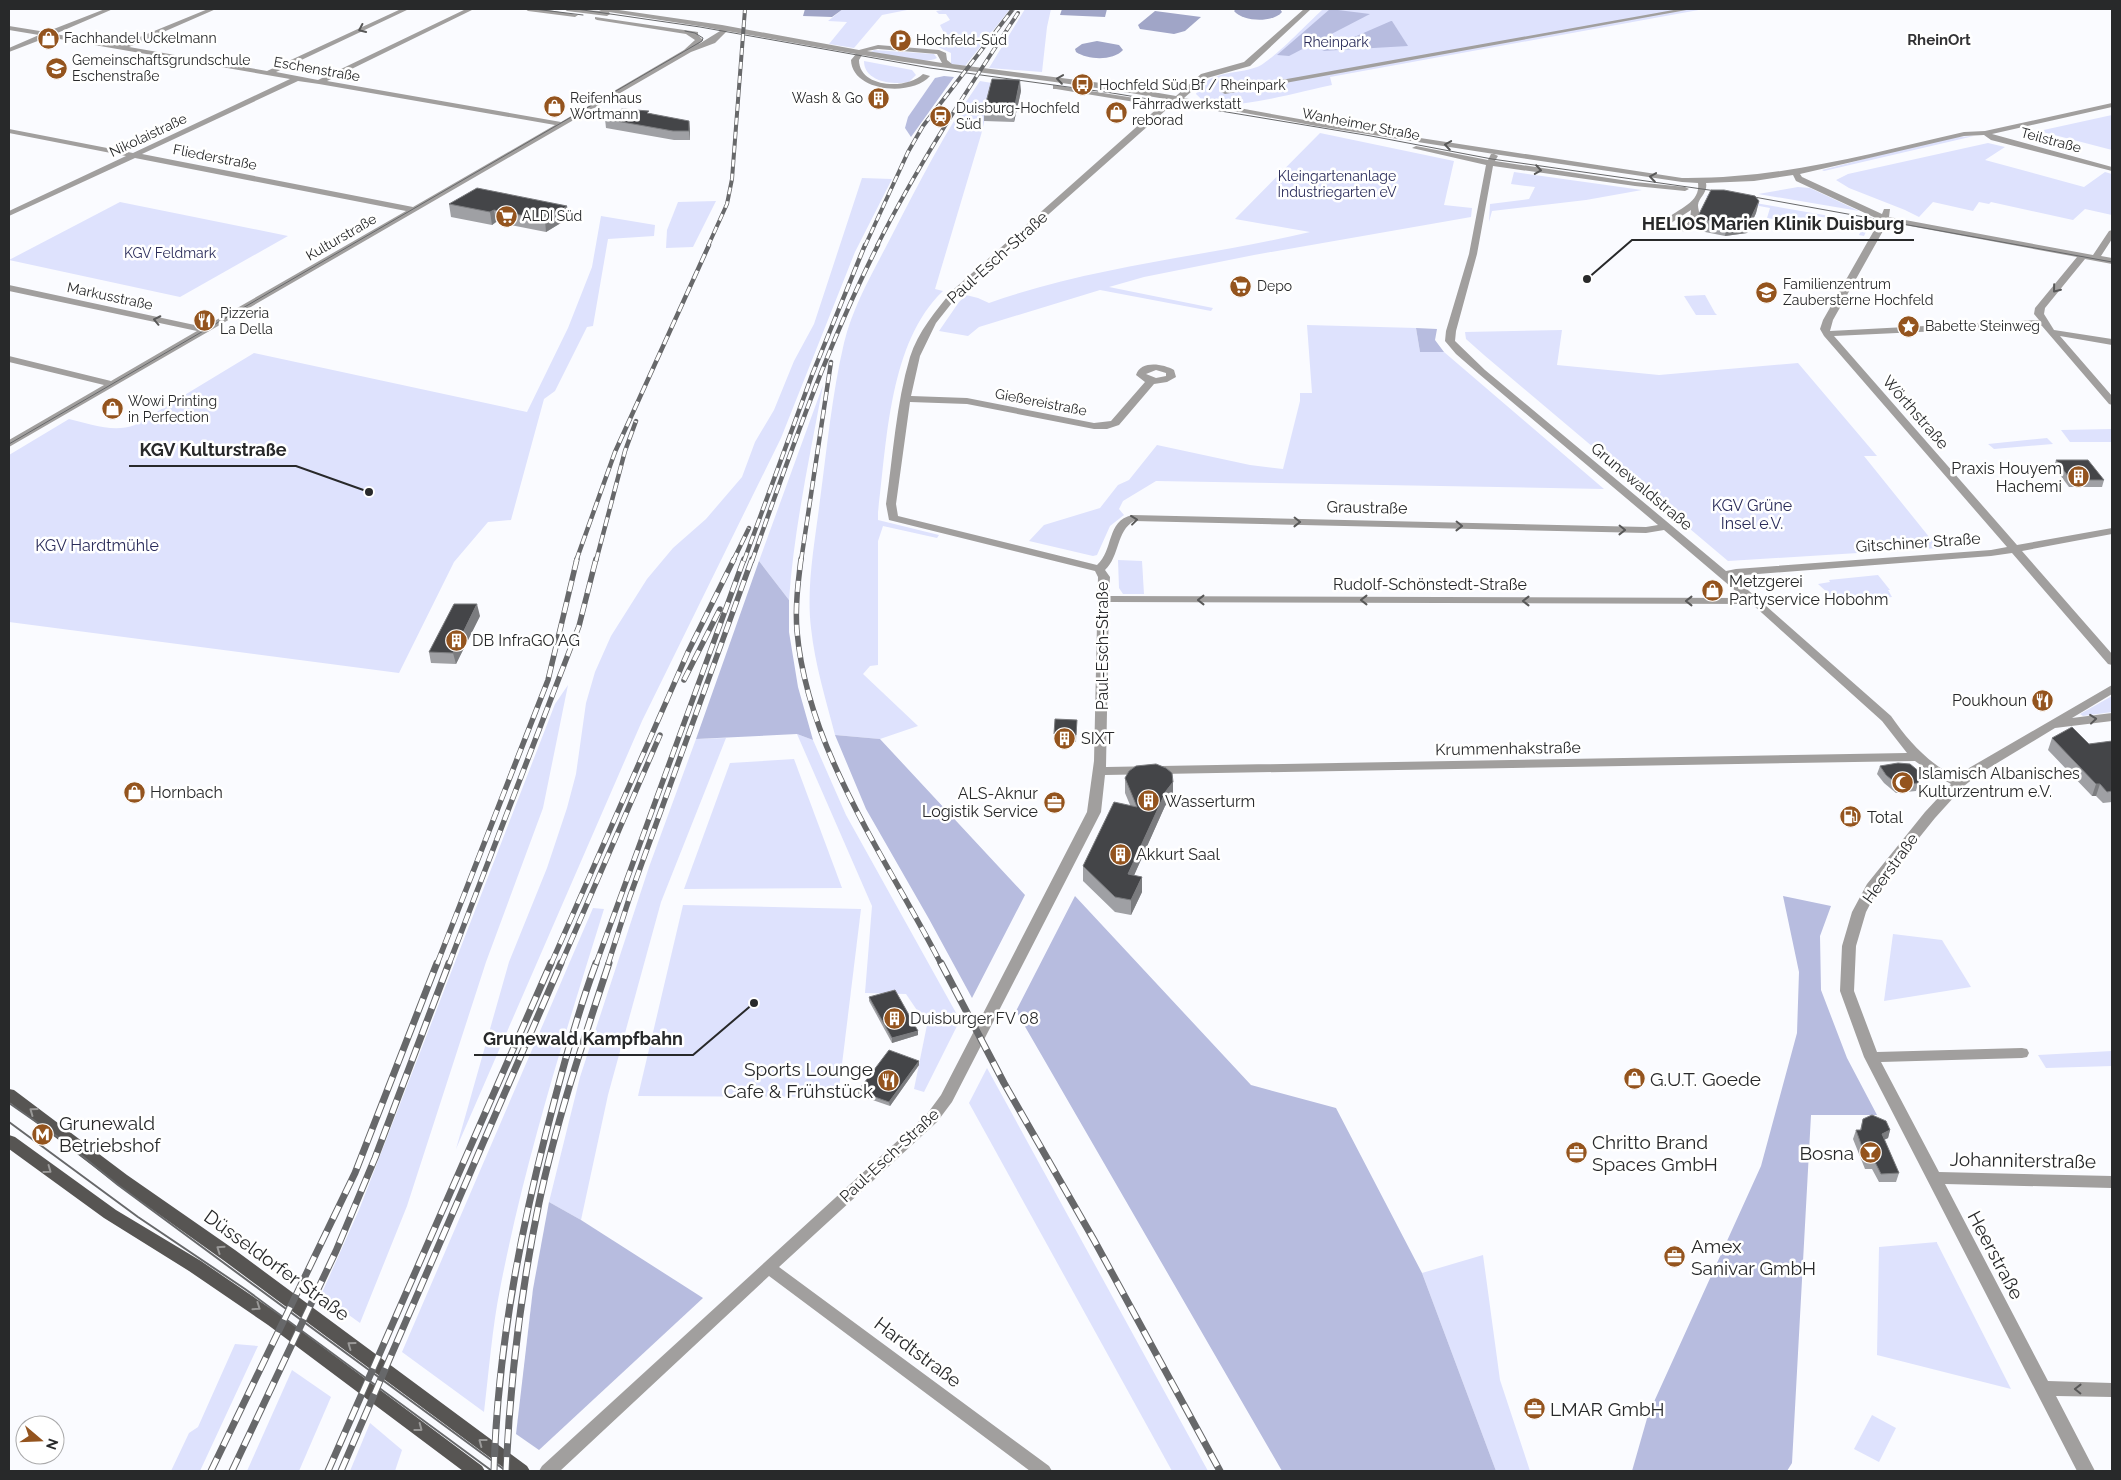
<svg xmlns="http://www.w3.org/2000/svg" width="2121" height="1480" font-family="Raleway,sans-serif">
  <style>
    .green { fill: #dee2fd }
    .forest { fill: #b7bcdf }
    .water { fill: #a0a5c7 }
    .lines { fill: none; stroke-linecap: round; stroke-linejoin: round }
    .minor { fill: #a19f9e; fill-rule: evenodd }
    .major { fill: #575553; fill-rule: evenodd }
    .tram-far1 { stroke: #67686a; stroke-width: 1 }
    .tram { stroke: #67686a; stroke-width: 2 }
    .rail-far3-casing { stroke: #67686a; stroke-width: 4 }
    .rail-far2-casing { stroke: #67686a; stroke-width: 4.5 }
    .rail-far1-casing { stroke: #67686a; stroke-width: 5.5 }
    .rail-casing { stroke: #67686a; stroke-width: 7 }
    .rail-far3 { stroke: #fff; stroke-width: 2.5; stroke-dasharray: 7; stroke-linecap: butt }
    .rail-far2 { stroke: #fff; stroke-width: 3; stroke-dasharray: 9; stroke-linecap: butt }
    .rail-far1 { stroke: #fff; stroke-width: 4; stroke-dasharray: 11; stroke-linecap: butt }
    .rail { stroke: #fff; stroke-width: 5; stroke-dasharray: 14; stroke-linecap: butt }
    .wall { fill: #9fa0a4 }
    .shaded-wall { fill: #7b7c7f }
    .building { fill: #444548; stroke: #7b7c7f }
    .oneway { stroke: #585858 }
    .oneway2 { stroke: #9a9998 }
    .labels { text-anchor: middle; stroke-width: 5; stroke-linejoin: round; paint-order: stroke }
    .far-poi-label { font-size: 14px; fill: #28292a; stroke: #fff; text-anchor: start }
    .far-park-label { font-size: 14px; fill: #2a2c5a; stroke: #fff }
    .far-street-label { font-size: 14px; fill: #28292a; stroke: #fff }
    .far-neighbourhood-label { font-size: 15px; font-weight: bold; fill: #323235; stroke: #fff }
    .street-label { font-size: 16px; fill: #28292a; stroke: #fff }
    .poi-label { font-size: 16px; fill: #28292a; stroke: #fff; text-anchor: start }
    .park-label { font-size: 16px; fill: #2a2c5a; stroke: #fff }
    .near-poi-label { font-size: 19px; fill: #28292a; stroke: #fff; text-anchor: start }
    .near-street-label { font-size: 19px; fill: #28292a; stroke: #fff }
    .leader { fill: none; stroke: #28292a; stroke-width: 2 }
    .callout-dot { fill: #28292a; stroke: #fff; stroke-width: 2 }
    .callout-label { font-size: 18px; text-anchor: middle; font-weight: bold; fill: #28292a; stroke: #fff; stroke-width: 5; stroke-linejoin: round; paint-order: stroke }
  </style>
  <rect width="100%" height="100%" fill="#fafbff"/>
  <g class="green">
    <polygon points="843,9 912,9 882,15 854,48 829,44 847,22 828,21"/>
    <polygon points="949,9 1010,9 965,66 951,64 951,53 938,47 943,31 940,25 950,20 946,14 939,14 936,11"/>
    <polygon points="1025,9 1051,9 1047,27 1042,72 989,68"/>
    <path d="M 1323,9 L 1704,9 L 1330,77 L 1332,85 C 1303,91 1239,109 1212,104 C 1205,103 1201,99 1196,94 C 1206,70 1236,75 1257,67 C 1270,63 1310,21 1323,9 Z"/>
    <path d="M 874,50 L 934,54 L 937,58 C 923,66 887,54 871,52 Z"/>
    <path d="M 864,61 L 912,70 L 916,75 L 909,82 C 893,85 864,82 864,61 Z"/>
    <path d="M 980,81 L 992,83 L 992,90 L 981,135 L 935,289 L 943,291 C 889,342 887,442 878,512 L 878,520 L 939,535 L 937,538 L 883,526 L 878,541 L 878,665 L 870,666 L 863,674 L 918,726 L 880,739 L 835,735 C 826,700 815,665 811,628 C 806,586 815,542 820,500 C 827,448 832,394 844,343 C 853,306 873,272 890,239 C 918,185 945,131 980,81 Z"/>
    <polygon points="2112,115 2112,150 2039,131"/>
    <path d="M 1320,133 L 1454,161 L 1444,205 L 1472,208 L 1471,217 L 1254,255 L 1144,277 L 1109,287 L 1213,308 L 1211,311 L 1100,290 L 979,327 L 968,336 L 939,331 L 959,302 L 966,295 L 978,298 L 989,303 C 1093,266 1203,257 1310,232 L 1235,219 Z"/>
    <polygon points="1974,136 1824,171 1822,170 1899,150 1957,137"/>
    <polygon points="1988,143 2005,147 1985,160 2084,187 2105,172 2112,174 2112,215 2085,209 2073,220 1991,202 1989,204 1979,202 1973,211 1933,202 1919,217 1905,210 1849,188 1836,180 1848,174"/>
    <polygon points="1514,172 1642,190 1586,200 1492,211 1489,222 1490,204 1529,199 1535,187 1511,184"/>
    <polygon points="862,178 892,179 855,252 781,438 642,721 456,1149 509,962 547,868 567,808 576,774 586,703 595,672 611,636 647,579 673,548 706,519 742,477 755,442 774,410 794,361 814,324"/>
    <polygon points="1798,187 1810,188 1859,211 1758,194"/>
    <polygon points="1709,195 1870,223 1864,236 1859,235 1864,224 1810,215 1804,224 1767,218 1770,208 1705,196"/>
    <polygon points="716,201 693,247 666,248 667,230 678,202"/>
    <polygon points="120,202 288,236 180,297 9,260"/>
    <path d="M 601,216 L 655,225 L 654,236 L 608,239 L 593,326 L 587,327 L 555,391 L 544,399 L 511,520 L 488,522 L 454,562 L 399,673 L 9,622 L 9,455 L 69,419 C 91,424 113,433 135,425 L 254,353 L 527,412 L 568,328 L 592,267 Z"/>
    <polygon points="1705,295 1715,313 1717,315 1696,315 1684,296"/>
    <polygon points="1307,325 1416,328 1420,352 1444,352 1604,489 1156,481 1123,501 1119,509 1124,515 1110,526 1097,555 1093,556 1029,541 1044,525 1100,508 1118,485 1129,480 1157,445 1250,465 1283,469 1300,401 1300,393 1312,393"/>
    <polygon points="1562,330 1557,365 1659,375 1798,363 1877,456 1864,456 1938,548 1728,561 1484,355 1466,339 1465,332"/>
    <path d="M 823,385 C 810,456 794,528 789,600 L 759,561 Z"/>
    <polygon points="2112,429 2112,442 2070,442 2061,430"/>
    <polygon points="2047,438 2053,444 1994,449 1988,444"/>
    <polygon points="1118,560 1142,561 1144,594 1123,594 1119,588"/>
    <polygon points="1878,575 1890,590 1888,590 1892,597 1838,602 1818,584 1830,582 1829,580"/>
    <polygon points="568,685 543,808 486,962 407,1206 360,1323 321,1295 359,1210 555,704"/>
    <polygon points="2112,696 2112,712 2083,716 2080,714"/>
    <polygon points="797,734 813,740 846,815 960,1020 924,1092 914,1089 927,1025 906,994 865,993 872,906"/>
    <polygon points="726,738 661,902 608,1095 581,1220 549,1202 580,1077 649,867 696,739"/>
    <polygon points="794,759 842,888 684,889 730,763"/>
    <polygon points="683,905 861,909 838,1097 638,1096"/>
    <path d="M 593,908 L 604,909 C 565,1034 525,1160 500,1289 C 492,1329 489,1371 484,1412 L 402,1352 Z"/>
    <polygon points="1893,934 1942,940 1971,987 1884,1001"/>
    <polygon points="2112,1051 2112,1066 2046,1068 2038,1055"/>
    <polygon points="987,1068 1208,1471 1172,1471 969,1103"/>
    <polygon points="1937,1242 1937,1243 2011,1389 1877,1355 1879,1247"/>
    <polygon points="1483,1255 1500,1380 1530,1471 1496,1471 1422,1273"/>
    <polygon points="235,1344 258,1346 200,1471 171,1471 189,1433 198,1427"/>
    <polygon points="292,1370 331,1397 299,1471 247,1471"/>
    <polygon points="1872,1415 1896,1428 1879,1462 1854,1449"/>
    <polygon points="370,1423 402,1450 395,1471 350,1471"/>
  </g>
  <g class="forest">
    <polygon points="1330,9 1370,14 1289,56 1277,55"/>
    <polygon points="1392,21 1408,46 1322,51 1391,21"/>
    <polygon points="944,76 954,77 911,137 905,128 908,117 935,78"/>
    <polygon points="1416,328 1437,329 1435,340 1444,352 1420,352"/>
    <polygon points="759,561 789,600 789,632 798,687 813,740 797,734 696,739"/>
    <polygon points="835,735 880,739 1025,895 972,998 929,919 866,809"/>
    <polygon points="1075,896 1251,1085 1336,1108 1422,1273 1496,1471 1282,1471 1016,1011"/>
    <polygon points="1783,896 1831,906 1820,936 1821,990 1847,1058 1877,1115 1811,1115 1792,1463 1787,1471 1632,1471 1648,1415 1761,1166 1797,1033 1799,972"/>
    <polygon points="549,1202 581,1220 703,1298 539,1450 516,1434 533,1289"/>
  </g>
  <g class="water">
    <polygon points="805,9 843,9 832,17 803,16"/>
    <polygon points="1062,9 1107,9 1105,17 1060,15"/>
    <path d="M 1236,9 L 1280,9 L 1282,12 C 1273,23 1243,22 1234,11 Z"/>
    <polygon points="1155,11 1201,17 1185,31 1174,34 1140,29 1138,25"/>
    <path d="M 1097,41 L 1119,45 L 1123,50 C 1113,61 1088,60 1076,52 L 1075,49 L 1082,44 Z"/>
  </g>
  <g class="lines">
    <g class="minor">
      <path d="M 105,9 L 113,9 L 55,34 L 120,45 L 208,9 L 216,9 L 129,47 L 267,71 L 401,9 L 409,9 L 276,72 L 318,80 L 466,9 L 474,9 L 327,81 L 561,122 L 684,50 L 695,40 L 686,34 L 597,20 L 595,19 L 595,17 L 698,32 L 698,35 L 703,40 L 699,44 L 720,31 L 720,30 L 705,27 L 609,12 L 610,14 L 607,16 L 567,11 L 564,9 L 601,11 L 597,9 L 612,9 L 722,25 L 859,50 L 878,45 L 939,50 L 946,53 L 947,60 L 952,64 L 1101,83 L 1176,96 L 1201,74 L 1244,62 L 1304,9 L 1311,9 L 1250,66 L 1207,78 L 1184,98 L 1316,122 L 1682,178 C 1781,179 1868,154 1964,132 L 1985,131 L 2112,103 L 2112,107 L 1992,134 L 2112,167 L 2112,171 L 1991,140 L 1984,135 L 1964,136 L 1800,174 L 1802,177 L 1882,214 L 1884,209 L 1890,209 L 1889,217 L 2093,255 L 2109,231 L 2112,230 L 2112,239 L 2101,256 L 2112,258 L 2112,264 L 2085,259 L 2045,308 L 2044,314 L 2054,330 L 2112,339 L 2112,345 L 2060,336 L 2112,396 L 2112,405 L 2109,404 L 2042,326 L 1834,336 L 2017,545 L 2112,528 L 2112,534 L 2022,551 L 2112,654 L 2112,665 L 2108,664 L 2012,553 L 1991,556 L 1732,576 L 1891,716 C 1909,742 1929,764 1958,778 L 1969,768 L 2112,685 L 2112,694 L 2072,718 L 2112,713 L 2112,721 L 2055,728 L 1979,774 L 1964,786 L 1935,818 L 1878,889 L 1866,912 L 1856,946 L 1854,991 L 1877,1052 L 2022,1048 L 2027,1049 L 2029,1053 L 2027,1057 L 2022,1058 L 1881,1062 L 1939,1172 L 2112,1176 L 2112,1188 L 1945,1184 L 2048,1381 L 2112,1383 L 2112,1397 L 2056,1396 L 2095,1471 L 2077,1471 L 1864,1057 L 1840,991 L 1842,946 L 1852,912 L 1867,884 L 1925,812 L 1951,784 L 1933,774 L 1915,761 L 1105,775 L 1101,812 L 952,1102 L 937,1122 L 779,1267 L 1049,1466 L 1052,1471 L 1030,1471 L 769,1276 L 560,1471 L 539,1471 L 542,1466 L 927,1114 L 941,1095 L 1087,812 L 1094,761 L 1098,577 L 1095,571 L 889,520 L 886,504 C 893,456 896,404 910,357 C 918,332 936,310 953,290 L 1160,106 L 1171,100 C 1068,81 965,73 862,55 L 859,60 C 859,88 907,90 923,74 L 930,76 C 912,97 852,92 851,60 L 856,54 L 727,31 L 715,43 L 691,52 L 9,447 L 9,440 L 104,385 L 9,362 L 9,356 L 111,381 L 197,331 L 9,291 L 9,285 L 204,327 L 406,211 L 135,158 L 9,216 L 9,211 L 126,156 L 9,133 L 9,129 L 133,153 L 290,79 L 48,37 L 9,52 L 9,48 L 39,35 L 9,30 L 9,26 L 46,32 ZM 878,49 L 937,54 L 942,63 L 867,51 ZM 298,81 L 319,84 L 555,125 L 413,207 L 142,154 ZM 1179,101 L 1316,126 L 1494,154 L 1491,154 L 1488,160 L 1416,146 L 1412,148 L 1486,165 L 1469,254 L 1446,331 L 1445,341 L 1456,354 L 1479,374 L 1658,525 L 1646,527 L 1132,515 C 1106,521 1114,550 1097,565 L 898,516 L 896,504 L 910,402 L 967,404 L 1094,429 L 1107,429 L 1119,425 L 1154,384 L 1167,382 L 1176,377 L 1174,370 C 1163,364 1141,360 1136,375 L 1145,382 L 1111,421 L 1094,423 L 967,398 L 911,396 L 920,356 L 936,323 L 959,294 L 1166,110 ZM 1494,154 L 1682,182 L 1698,183 C 1701,205 1674,209 1663,223 L 1666,229 C 1679,232 1696,235 1699,217 C 1700,213 1698,209 1698,205 C 1699,197 1708,193 1706,183 L 1754,181 L 1793,175 L 1796,181 L 1880,220 L 1823,320 L 1820,329 L 1824,336 L 2007,547 L 1991,550 L 1736,569 L 1726,571 L 1485,370 L 1455,341 L 1456,331 L 1477,254 L 1493,166 L 1635,186 L 1685,191 L 1689,189 L 1685,187 L 1635,182 L 1495,161 L 1498,156 ZM 1691,210 L 1690,220 L 1685,226 L 1672,225 L 1671,223 ZM 1888,222 L 2077,257 L 2035,308 L 2034,314 L 2039,320 L 1830,331 L 1833,320 ZM 1156,370 L 1166,373 L 1166,376 L 1156,378 L 1146,374 ZM 1134,521 L 1646,533 L 1664,530 L 1744,598 L 1109,596 L 1110,577 L 1105,570 C 1120,556 1116,531 1134,521 ZM 1109,602 L 1752,604 L 1882,721 L 1907,753 L 1106,767 Z"/>
      <polygon points="525,9 542,9 578,15 575,17 528,11"/>
      <polygon points="1679,9 1692,9 1225,94 1221,92 1225,90"/>
      <polygon points="1053,85 1147,100 1151,102 1147,104 1056,89 1053,89"/>
    </g>
    <g class="major">
      <polygon points="9,1089 14,1090 127,1175 235,1250 527,1466 530,1471 508,1471 223,1260 115,1183 9,1102"/>
      <polygon points="9,1135 15,1137 116,1210 201,1261 280,1315 482,1466 485,1471 463,1471 268,1325 189,1271 104,1218 9,1149"/>
    </g>
    <g class="tram-far1">
      <polyline points="534,9 583,15"/>
      <polyline points="576,9 700,27 930,68 1112,93 1371,136 1492,159 1723,192"/>
      <polyline points="1743,195 2112,262"/>
      <polyline points="9,444 702,41 703,38 695,33 685,31"/>
    </g>
    <g class="tram">
      <polyline points="9,1103 65,1142 118,1185 506,1471"/>
      <polyline points="9,1122 138,1217 245,1289 492,1471"/>
    </g>
    <defs>
      <g id="rail-far3">
        <polyline points="708,246 727,204 732,179 745,9"/>
        <polyline points="865,246 908,152 923,126 1013,9"/>
        <path d="M 877,246 C 918,164 968,89 1018,13"/>
      </g>
      <g id="rail-far2">
        <polyline points="576,561 615,452 709,245"/>
        <polyline points="596,561 625,451 636,421"/>
        <polyline points="733,561 749,528"/>
        <polyline points="744,561 812,375 865,245"/>
        <path d="M 752,561 C 790,454 827,346 878,245"/>
        <polyline points="801,561 831,362"/>
      </g>
      <g id="rail-far1">
        <path d="M 801,559 C 798,583 795,607 797,631 C 807,750 888,861 941,964"/>
        <polyline points="684,680 720,609"/>
        <polyline points="437,964 548,680 577,559"/>
        <polyline points="449,964 579,626 596,559"/>
        <polyline points="551,964 688,652 734,559"/>
        <polyline points="561,964 660,735"/>
        <polyline points="596,964 744,559"/>
        <polyline points="608,964 630,896 752,559"/>
      </g>
      <g id="rail">
        <polyline points="941,963 1004,1083 1094,1240 1220,1471"/>
        <polyline points="211,1471 355,1173 437,963"/>
        <polyline points="232,1471 336,1251 375,1158 449,963"/>
        <polyline points="328,1471 551,963"/>
        <polyline points="341,1471 561,963"/>
        <path d="M 494,1471 C 497,1358 517,1247 545,1137 C 560,1079 575,1020 596,963"/>
        <path d="M 506,1471 C 510,1383 521,1290 539,1203 C 556,1122 583,1042 609,963"/>
      </g>
    </defs>
    <use href="#rail-far3" class="rail-far3-casing"/>
    <use href="#rail-far2" class="rail-far2-casing"/>
    <use href="#rail-far1" class="rail-far1-casing"/>
    <use href="#rail" class="rail-casing"/>
    <use href="#rail-far3" class="rail-far3"/>
    <use href="#rail-far2" class="rail-far2"/>
    <use href="#rail-far1" class="rail-far1"/>
    <use href="#rail" class="rail"/>
  </g>
  <g class="wall">
    <polygon points="1021,91 1014,122 984,121 984,110"/>
    <polygon points="650,113 690,129 690,140 674,140 606,128 605,119"/>
    <polygon points="1759,201 1756,213 1747,233 1725,236 1695,230 1697,218"/>
    <polygon points="449,204 567,206 569,218 546,232 496,222 492,225 451,217"/>
    <polygon points="2056,460 2104,480 2102,487 2069,487 2054,467"/>
    <polygon points="480,616 456,664 431,663 429,652"/>
    <polygon points="1077,720 1076,742 1054,742 1054,734"/>
    <polygon points="2052,738 2089,744 2112,741 2112,802 2103,803 2096,796 2092,796 2048,750"/>
    <polygon points="1880,766 1921,773 1916,791 1896,793 1884,783 1877,774"/>
    <polygon points="1125,778 1173,782 1173,796 1165,806 1134,875 1142,892 1131,915 1115,912 1083,881 1083,866 1130,805 1125,793"/>
    <polygon points="869,997 918,1035 892,1043 869,1001"/>
    <polygon points="919,1061 919,1065 890,1106 858,1095 858,1091"/>
    <polygon points="1863,1119 1890,1130 1888,1138 1884,1140 1899,1173 1896,1182 1879,1182 1872,1169 1865,1169 1853,1139 1856,1130 1860,1130"/>
  </g>
  <g class="shaded-wall">
    <polygon points="1020,80 1021,91 1014,122 1014,110"/>
    <polygon points="689,121 690,129 690,140 689,131"/>
    <polygon points="1759,201 1756,213 1747,233 1725,236 1727,224"/>
    <polygon points="567,206 569,218 546,232 545,220"/>
    <polygon points="494,210 496,222 492,225 490,212"/>
    <polygon points="477,604 480,616 456,664 453,653"/>
    <polygon points="1173,782 1173,796 1165,806 1128,889 1128,874 1166,791"/>
    <polygon points="2096,784 2100,784 2096,796 2092,796"/>
    <polygon points="1142,877 1142,892 1131,915 1131,900"/>
    <polygon points="918,1031 918,1035 892,1043 892,1038"/>
    <polygon points="919,1061 919,1065 890,1106 889,1102"/>
    <polygon points="1890,1130 1888,1138 1879,1142 1882,1134"/>
  </g>
  <g class="building">
    <polygon points="992,79 1020,80 1014,110 984,110"/>
    <polygon points="622,109 649,111 647,113 689,121 689,131 673,131 605,119"/>
    <polygon points="477,188 567,206 545,220 494,210 490,212 449,204"/>
    <polygon points="1711,190 1724,190 1755,196 1759,201 1750,220 1727,224 1697,218"/>
    <polygon points="2056,460 2088,460 2104,480 2071,480"/>
    <polygon points="454,604 477,604 453,653 429,652"/>
    <polygon points="1055,719 1077,720 1076,735 1054,734"/>
    <polygon points="2072,727 2089,744 2112,741 2112,791 2107,792 2100,784 2096,784 2052,738"/>
    <polygon points="1898,763 1910,764 1921,773 1918,783 1898,785 1886,775 1880,766"/>
    <polygon points="1156,764 1166,768 1172,773 1173,782 1166,791 1128,874 1142,877 1131,900 1115,897 1083,866 1114,802 1137,807 1125,778 1129,771 1136,766"/>
    <polygon points="895,990 918,1031 892,1038 869,997"/>
    <polygon points="889,1050 919,1061 889,1102 858,1091"/>
    <polygon points="1872,1115 1886,1121 1890,1130 1882,1134 1899,1173 1881,1174 1874,1160 1867,1161 1856,1130 1861,1130 1863,1119"/>
  </g>
  <defs><path id="oneway-chevron" d="M-2-3.5L2.5 0L-2 3.5" fill="none" stroke-width="1.6" stroke-linecap="round" stroke-linejoin="round" transform="scale(1.25)"/></defs>
  <g class="oneway">
    <use href="#oneway-chevron" transform="translate(362 29) rotate(155)"/>
    <use href="#oneway-chevron" transform="translate(1060 79) rotate(-172)"/>
    <use href="#oneway-chevron" transform="translate(1448 145) rotate(-171)"/>
    <use href="#oneway-chevron" transform="translate(1538 170) rotate(9)"/>
    <use href="#oneway-chevron" transform="translate(1653 177) rotate(-172)"/>
    <use href="#oneway-chevron" transform="translate(2056 289) rotate(129)"/>
    <use href="#oneway-chevron" transform="translate(157 320) rotate(-168)"/>
    <use href="#oneway-chevron" transform="translate(1134 520) rotate(-7)"/>
    <use href="#oneway-chevron" transform="translate(1297 522) rotate(1)"/>
    <use href="#oneway-chevron" transform="translate(1459 526) rotate(1)"/>
    <use href="#oneway-chevron" transform="translate(1622 530) rotate(1)"/>
    <use href="#oneway-chevron" transform="translate(1201 600) rotate(-180)"/>
    <use href="#oneway-chevron" transform="translate(1364 600) rotate(-180)"/>
    <use href="#oneway-chevron" transform="translate(1526 601) rotate(-180)"/>
    <use href="#oneway-chevron" transform="translate(1689 601) rotate(-180)"/>
    <use href="#oneway-chevron" transform="translate(2093 719) rotate(-6)"/>
    <use href="#oneway-chevron" transform="translate(2078 1389) rotate(-179)"/>
  </g>
  <g class="oneway2">
    <use href="#oneway-chevron" transform="translate(33 1111) rotate(-144)"/>
    <use href="#oneway-chevron" transform="translate(48 1170) rotate(36)"/>
    <use href="#oneway-chevron" transform="translate(220 1249) rotate(-145)"/>
    <use href="#oneway-chevron" transform="translate(257 1307) rotate(35)"/>
    <use href="#oneway-chevron" transform="translate(351 1345) rotate(-144)"/>
    <use href="#oneway-chevron" transform="translate(419 1428) rotate(37)"/>
    <use href="#oneway-chevron" transform="translate(482 1442) rotate(-143)"/>
  </g>
  <defs>
    <symbol id="shop-disc" viewBox="-11 -11 22 22"><circle r="9.5" fill="#94541e" stroke="#fff"/><path d="M-5-2.5h2.3a2.7 3.5 0 0 1 5.4 0H5L5.5 6h-11ZM-1.5-2.5h3a1.5 2.3 0 0 0-3 0Z" fill="#fff"/></symbol>
    <symbol id="parking-disc" viewBox="-11 -11 22 22"><circle r="9.5" fill="#94541e" stroke="#fff"/><path d="M-3.5-5.5H1a3.5 3.5 0 0 1 0 7H-1V5.5H-3.5ZM-1-3.4V-.6H.8a1.4 1.4 0 0 0 0-2.8Z" fill="#fff"/></symbol>
    <symbol id="school-disc" viewBox="-11 -11 22 22"><circle r="9.5" fill="#94541e" stroke="#fff"/><path d="M0-5L7-2L0 1L-7-2ZM-4 1L0 2.5L4 1V4Q0 6-4 4Z" fill="#fff"/></symbol>
    <symbol id="bus-disc" viewBox="-11 -11 22 22"><circle r="9.5" fill="#94541e" stroke="#fff"/><path d="M-5-6H5V4H4V6H2V4H-2V6H-4V4H-5ZM-3.5-4V0h7V-4ZM-3.5 1.2v1.5H-2V1.2ZM2 1.2v1.5H3.5V1.2Z" fill="#fff"/></symbol>
    <symbol id="building-disc" viewBox="-11 -11 22 22"><circle r="9.5" fill="#94541e" stroke="#fff"/><path d="M-4-6H4V6H1V3H-1V6H-4ZM-2.5-4.3h1.7v1.8h-1.7ZM.8-4.3h1.7v1.8H.8ZM-2.5-1h1.7V.8h-1.7ZM.8-1h1.7V.8H.8Z" fill="#fff"/></symbol>
    <symbol id="station-disc" viewBox="-11 -11 22 22"><circle r="9.5" fill="#94541e" stroke="#fff"/><path d="M-3-6H3Q5-6 5-4V2Q5 4 3 4L4.5 6H3L1.5 4h-3L-3 6H-4.5L-3 4Q-5 4-5 2V-4Q-5-6-3-6ZM-3.5-4v3h7v-3ZM-3.5 1v1.5H-2V1ZM2 1v1.5H3.5V1Z" fill="#fff"/></symbol>
    <symbol id="supermarket-disc" viewBox="-11 -11 22 22"><circle r="9.5" fill="#94541e" stroke="#fff"/><path d="M-6-5.5h2.5l.6 2H6L4.5 2H-2.5L-4.4-4H-6ZM-1.5 3.2a1.3 1.3 0 1 0 .1 0ZM3 3.2a1.3 1.3 0 1 0 .1 0Z" fill="#fff"/></symbol>
    <symbol id="restaurant-disc" viewBox="-11 -11 22 22"><circle r="9.5" fill="#94541e" stroke="#fff"/><path d="M-5-6h1v4h1v-4h1v4h1v-4h1v5L-1.5 .5V6h-2V.5L-5-1ZM5-6V6H3V1.5H1.5Q1.5-4 5-6Z" fill="#fff"/></symbol>
    <symbol id="sight-disc" viewBox="-11 -11 22 22"><circle r="9.5" fill="#94541e" stroke="#fff"/><path d="M0-6L1.8-2.2L6-1.7L2.9 1.2L3.7 5.4L0 3.3L-3.7 5.4L-2.9 1.2L-6-1.7L-1.8-2.2Z" fill="#fff"/></symbol>
    <symbol id="mosque-disc" viewBox="-11 -11 22 22"><circle r="9.5" fill="#94541e" stroke="#fff"/><path d="M3.5-4.9A6 6 0 1 0 3.5 4.9A5 5 0 1 1 3.5-4.9Z" fill="#fff"/></symbol>
    <symbol id="office-disc" viewBox="-11 -11 22 22"><circle r="9.5" fill="#94541e" stroke="#fff"/><path d="M-6-3h4V-5.5h4V-3h4V5H-6ZM-1-4.5V-3h2v-1.5ZM-6 0V1H6V0Z" fill="#fff"/></symbol>
    <symbol id="fuel-disc" viewBox="-11 -11 22 22"><circle r="9.5" fill="#94541e" stroke="#fff"/><path d="M-5.5-6h7V0h2V4h1.3V-2.5L3-4.5l.8-.8L6-3V5H2.5V1h-1V6h-7ZM-4.2-4.7v3.2H.2V-4.7Z" fill="#fff"/></symbol>
    <symbol id="metro-disc" viewBox="-11 -11 22 22"><circle r="9.5" fill="#94541e" stroke="#fff"/><path d="M-5.5 5V-5H-3L0 0L3-5H5.5V5H3V-.5L0 4L-3-.5V5Z" fill="#fff"/></symbol>
    <symbol id="bar-disc" viewBox="-11 -11 22 22"><circle r="9.5" fill="#94541e" stroke="#fff"/><path d="M-6-5H6L.8 .8V4.5H3.5V6h-7V4.5H-.8V.8Z" fill="#fff"/></symbol>
  </defs>
  <g fill-rule="evenodd">
    <use href="#shop-disc" x="36" y="26" width="25" height="25"/>
    <use href="#parking-disc" x="888" y="28" width="25" height="25"/>
    <use href="#school-disc" x="44" y="56" width="25" height="25"/>
    <use href="#bus-disc" x="1070" y="72" width="25" height="25"/>
    <use href="#building-disc" x="866" y="86" width="25" height="25"/>
    <use href="#shop-disc" x="542" y="94" width="25" height="25"/>
    <use href="#shop-disc" x="1104" y="100" width="25" height="25"/>
    <use href="#station-disc" x="928" y="104" width="25" height="25"/>
    <use href="#supermarket-disc" x="494" y="204" width="25" height="25"/>
    <use href="#supermarket-disc" x="1228" y="274" width="25" height="25"/>
    <use href="#school-disc" x="1754" y="280" width="25" height="25"/>
    <use href="#restaurant-disc" x="192" y="308" width="25" height="25"/>
    <use href="#sight-disc" x="1896" y="314" width="25" height="25"/>
    <use href="#shop-disc" x="100" y="396" width="25" height="25"/>
    <use href="#building-disc" x="2066" y="464" width="25" height="25"/>
    <use href="#shop-disc" x="1700" y="578" width="25" height="25"/>
    <use href="#building-disc" x="444" y="628" width="25" height="25"/>
    <use href="#restaurant-disc" x="2030" y="688" width="25" height="25"/>
    <use href="#building-disc" x="1052" y="726" width="25" height="25"/>
    <use href="#mosque-disc" x="1890" y="770" width="25" height="25"/>
    <use href="#shop-disc" x="122" y="780" width="25" height="25"/>
    <use href="#building-disc" x="1136" y="788" width="25" height="25"/>
    <use href="#office-disc" x="1042" y="790" width="25" height="25"/>
    <use href="#fuel-disc" x="1838" y="804" width="25" height="25"/>
    <use href="#building-disc" x="1108" y="842" width="25" height="25"/>
    <use href="#building-disc" x="882" y="1006" width="25" height="25"/>
    <use href="#shop-disc" x="1622" y="1066" width="25" height="25"/>
    <use href="#restaurant-disc" x="876" y="1068" width="25" height="25"/>
    <use href="#metro-disc" x="30" y="1122" width="25" height="25"/>
    <use href="#office-disc" x="1564" y="1140" width="25" height="25"/>
    <use href="#bar-disc" x="1858" y="1140" width="25" height="25"/>
    <use href="#office-disc" x="1662" y="1244" width="25" height="25"/>
    <use href="#office-disc" x="1522" y="1396" width="25" height="25"/>
  </g>
  <g class="labels">
    <g class="far-poi-label">
      <text x="64" y="43">Fachhandel Uckelmann</text>
      <text x="916" y="45">Hochfeld-Süd</text>
      <text x="72" y="65">Gemeinschaftsgrundschule<tspan x="72" dy="16">Eschenstraße</tspan></text>
      <text x="1099" y="90">Hochfeld Süd Bf / Rheinpark</text>
      <text x="570" y="103">Reifenhaus<tspan x="570" dy="16">Wortmann</tspan></text>
      <text x="863" y="103" text-anchor="end">Wash &amp; Go</text>
      <text x="1132" y="109">Fahrradwerkstatt<tspan x="1132" dy="16">reborad</tspan></text>
      <text x="956" y="113">Duisburg-Hochfeld<tspan x="956" dy="16">Süd</tspan></text>
      <text x="522" y="221">ALDI Süd</text>
      <text x="1783" y="289">Familienzentrum<tspan x="1783" dy="16">Zaubersterne Hochfeld</tspan></text>
      <text x="1257" y="291">Depo</text>
      <text x="220" y="318">Pizzeria<tspan x="220" dy="16">La Della</tspan></text>
      <text x="1925" y="331">Babette Steinweg</text>
      <text x="128" y="406">Wowi Printing<tspan x="128" dy="16">in Perfection</tspan></text>
    </g>
    <g class="far-park-label">
      <text x="1336" y="47">Rheinpark</text>
      <text x="1337" y="181">Kleingartenanlage<tspan x="1337" dy="16">Industriegarten eV</tspan></text>
      <text x="170" y="258">KGV Feldmark</text>
    </g>
    <g class="far-street-label">
      <text transform="translate(317 69) rotate(10)" y="5">Eschenstraße</text>
      <text transform="translate(1361 124) rotate(11)" y="5">Wanheimer Straße</text>
      <text transform="translate(148 135) rotate(-25)" y="5">Nikolaistraße</text>
      <text transform="translate(2051 140) rotate(15)" y="5">Teilstraße</text>
      <text transform="translate(215 157) rotate(11)" y="5">Fliederstraße</text>
      <text transform="translate(341 237) rotate(-30)" y="5">Kulturstraße</text>
      <text transform="translate(110 296) rotate(12)" y="5">Markusstraße</text>
      <text transform="translate(1041 402) rotate(11)" y="5">Gießereistraße</text>
    </g>
    <g class="far-neighbourhood-label">
      <text x="1939" y="45">RheinOrt</text>
    </g>
    <g class="street-label">
      <text transform="translate(997 257) rotate(-42)" y="6">Paul-Esch-Straße</text>
      <text transform="translate(1916 412) rotate(49)" y="6">Wörthstraße</text>
      <text transform="translate(1642 486) rotate(40)" y="6">Grunewaldstraße</text>
      <text transform="translate(1367 507) rotate(1)" y="6">Graustraße</text>
      <text transform="translate(1918 542) rotate(-4)" y="6">Gitschiner Straße</text>
      <text x="1430" y="590">Rudolf-Schönstedt-Straße</text>
      <text transform="translate(1102 646) rotate(-90)" y="6">Paul-Esch-Straße</text>
      <text transform="translate(1508 748) rotate(-1)" y="6">Krummenhakstraße</text>
      <text transform="translate(1890 868) rotate(-54)" y="6">Heerstraße</text>
      <text transform="translate(889 1155) rotate(-43)" y="6">Paul-Esch-Straße</text>
    </g>
    <g class="poi-label">
      <text x="2062" y="474" text-anchor="end">Praxis Houyem<tspan x="2062" dy="18">Hachemi</tspan></text>
      <text x="1729" y="587">Metzgerei<tspan x="1729" dy="18">Partyservice Hobohm</tspan></text>
      <text x="472" y="646">DB InfraGO AG</text>
      <text x="2027" y="706" text-anchor="end">Poukhoun</text>
      <text x="1081" y="744">SIXT</text>
      <text x="1918" y="779">Islamisch Albanisches<tspan x="1918" dy="18">Kulturzentrum e.V.</tspan></text>
      <text x="150" y="798">Hornbach</text>
      <text x="1038" y="799" text-anchor="end">ALS-Aknur<tspan x="1038" dy="18">Logistik Service</tspan></text>
      <text x="1165" y="807">Wasserturm</text>
      <text x="1867" y="823">Total</text>
      <text x="1136" y="860">Akkurt Saal</text>
      <text x="910" y="1024">Duisburger FV 08</text>
    </g>
    <g class="park-label">
      <text x="1752" y="511">KGV Grüne<tspan x="1752" dy="18">Insel e.V.</tspan></text>
      <text x="97" y="551">KGV Hardtmühle</text>
    </g>
    <g class="near-poi-label">
      <text x="873" y="1076" text-anchor="end">Sports Lounge<tspan x="873" dy="22">Cafe &amp; Frühstück</tspan></text>
      <text x="1650" y="1086">G.U.T. Goede</text>
      <text x="59" y="1130">Grunewald<tspan x="59" dy="22">Betriebshof</tspan></text>
      <text x="1592" y="1149">Chritto Brand<tspan x="1592" dy="22">Spaces GmbH</tspan></text>
      <text x="1854" y="1160" text-anchor="end">Bosna</text>
      <text x="1691" y="1253">Amex<tspan x="1691" dy="22">Sanivar GmbH</tspan></text>
      <text x="1550" y="1416">LMAR GmbH</text>
    </g>
    <g class="near-street-label">
      <text transform="translate(2023 1160) rotate(1)" y="7">Johanniterstraße</text>
      <text transform="translate(1996 1255) rotate(62)" y="7">Heerstraße</text>
      <text transform="translate(277 1265) rotate(36)" y="7">Düsseldorfer Straße</text>
      <text transform="translate(918 1352) rotate(37)" y="7">Hardtstraße</text>
    </g>
  </g>
  <path class="leader" d="M1587 279L1632 240H1914M369 492L296 466H129M754 1003L693 1055H474"/>
  <g class="callout-dot">
    <circle cx="1587" cy="279" r="5"/>
    <circle cx="369" cy="492" r="5"/>
    <circle cx="754" cy="1003" r="5"/>
  </g>
  <g class="callout-label">
    <text x="1773" y="230">HELIOS Marien Klinik Duisburg</text>
    <text x="213" y="456">KGV Kulturstraße</text>
    <text x="583" y="1045">Grunewald Kampfbahn</text>
  </g>
  <rect width="2121" height="1480" fill="none" stroke="#28292a" stroke-width="20"/>
  <g transform="translate(40 1440) rotate(109)"><circle r="24" fill="#ffffff" stroke="#a9a9aa"/>
  <path d="M0-4L9 19L0 12L-9 19Z" fill="#94541e"/>
  <text y="-8" font-size="14" font-weight="bold" text-anchor="middle" fill="#28292a">N</text>
  </g>
</svg>
